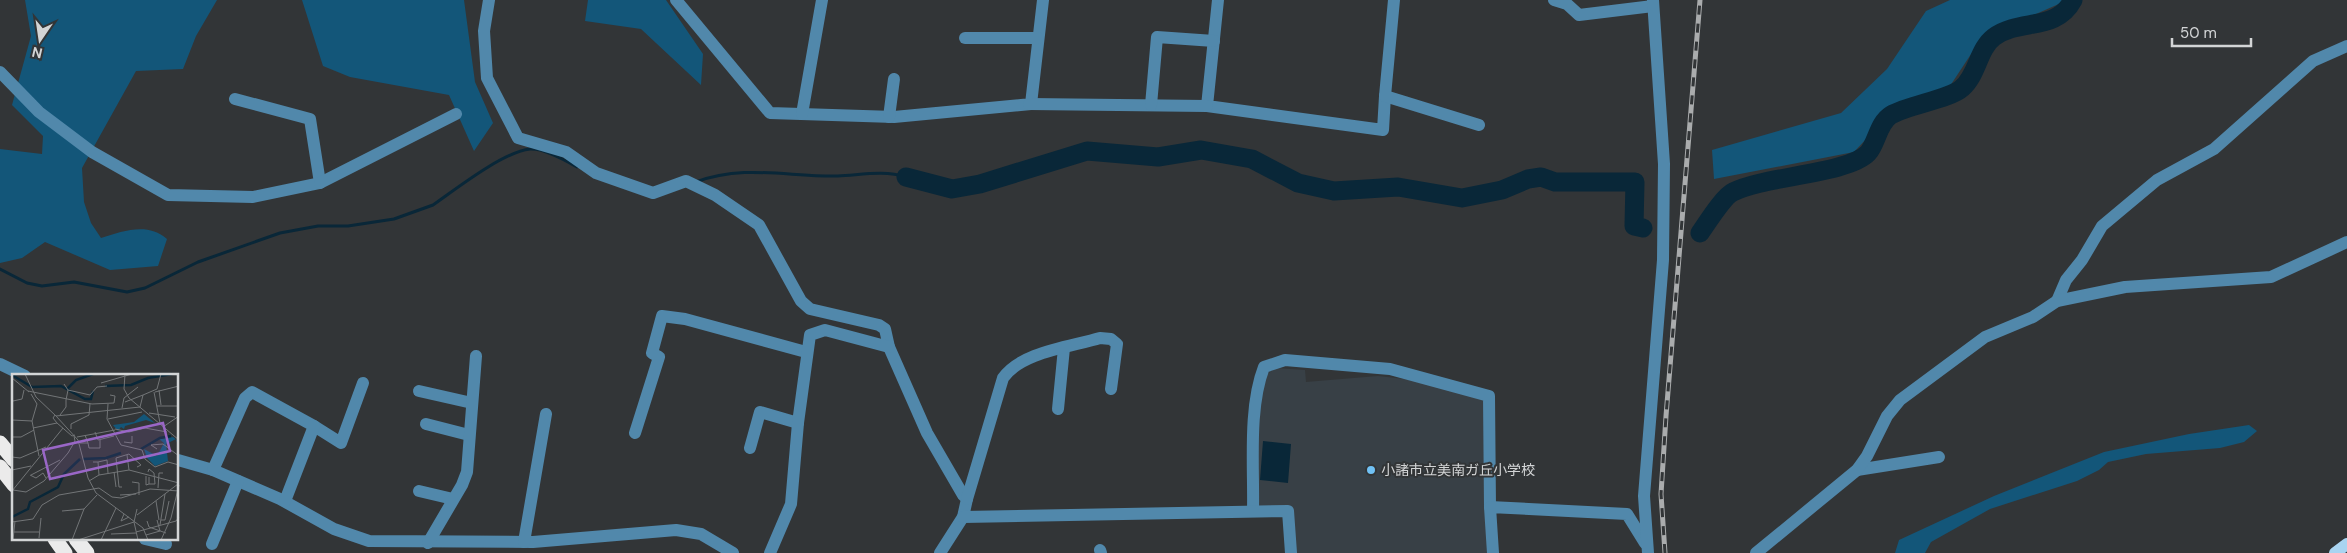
<svg xmlns="http://www.w3.org/2000/svg" width="2347" height="553" font-family="'DM Sans','Noto Sans JP',sans-serif">
  <style>
    .built { fill: #384046 }
    .green { fill: #135679 }
    .water { fill: #092738 }
    .lines { fill: none; stroke-linecap: round; stroke-linejoin: round }
    .stream { stroke: #092738; stroke-width: 3 }
    .river { stroke: #092738; stroke-width: 19 }
    .minor { stroke: #5188ab; stroke-width: 12 }
    .major { stroke: #a9d4f1; stroke-width: 12 }
    .highway { stroke: #ebebeb; stroke-width: 15 }
    .rail-casing { stroke: #aaacad; stroke-width: 5 }
    .rail { stroke: #323537; stroke-width: 3; stroke-dasharray: 9; stroke-linecap: butt }
    .poi-dot { fill: #70c1f4; stroke: #323537; stroke-width: 2 }
    .labels { text-anchor: middle; stroke-width: 4; stroke-linejoin: round; paint-order: stroke }
    .poi-label { font-size: 14px; fill: #d3d5d6; stroke: #323537; text-anchor: start }
    .inset-river { fill: none; stroke: #092738; stroke-width: 2.5 }
    .inset-road { fill: none; stroke: #727577; stroke-width: 1 }
    .view { fill: #9a67c7; fill-opacity: 0.15; stroke: #9a67c7; stroke-width: 2.5 }
    .inset-edge { fill: none; stroke: #d3d5d6; stroke-width: 2.5 }
  </style>
  <rect width="100%" height="100%" fill="#323537"/>
  <polygon class="built" points="1276,368 1305,370 1306,382 1378,376 1405,379 1484,398 1489,553 1293,553 1290,510 1255,508 1257,432 1263,377"/>
  <g class="green">
    <path d="M 25,0 L 217,0 L 196,36 L 183,69 L 136,71 L 82,168 L 84,202 L 91,223 L 101,238 C 123,231 148,222 167,239 L 158,266 L 110,270 L 45,242 L 22,258 L 0,263 L 0,149 L 42,154 L 43,136 L 12,105 L 31,36 Z"/>
    <polygon points="302,0 464,0 475,82 493,123 474,151 449,95 350,77 323,66"/>
    <polygon points="588,0 666,0 703,54 701,85 641,29 585,21"/>
    <polygon points="1950,0 2062,0 2061,3 2020,21 1977,45 1948,89 1906,110 1868,137 1854,152 1714,179 1712,150 1841,113 1887,69 1926,11"/>
    <polygon points="2249,425 2257,431 2244,442 2220,448 2146,454 2108,462 2099,470 2077,481 1990,509 1931,542 1925,553 1895,553 1899,540 1994,496 2104,452 2189,434"/>
  </g>
  <polygon class="water" points="1263,441 1291,444 1288,483 1260,480"/>
  <g class="lines">
    <g class="stream">
      <path d="M 696,182 C 744,164 788,177 838,176 C 861,175 884,170 906,177"/>
      <path d="M 0,269 L 27,283 L 42,286 L 74,282 L 127,292 L 145,288 L 198,262 L 280,233 L 318,226 L 348,226 L 394,219 L 433,205 C 456,189 503,152 530,149 C 544,148 565,160 577,167"/>
    </g>
    <g class="river">
      <polyline points="906,177 952,189 980,184 1087,151 1158,157 1201,150 1252,159 1298,183 1334,191 1398,187 1462,198 1502,190 1528,179 1541,177 1555,182 1635,182 1634,226 1643,228"/>
      <path d="M 1700,233 C 1707,223 1724,196 1733,192 C 1764,176 1848,174 1868,153 C 1877,143 1878,123 1891,115 C 1908,105 1950,99 1962,88 C 1978,74 1978,49 1994,37 C 2020,18 2056,32 2073,0"/>
    </g>
    <g class="minor">
      <polyline points="489,0 484,31 487,78 518,138 566,152 596,173 653,193 686,181 715,195 759,225 801,301 810,309 879,325 885,329 889,347 927,433 963,495 967,499 963,517 940,553"/>
      <polyline points="676,0 770,113 894,117 1031,104 1043,0"/>
      <polyline points="1218,0 1207,106 1383,130 1385,96"/>
      <polyline points="1394,0 1385,96 1479,125"/>
      <polyline points="1554,0 1567,4 1579,15 1653,6"/>
      <polyline points="965,38 1038,38"/>
      <polyline points="0,72 39,112 92,152 168,195 253,197 320,183 310,119 235,99"/>
      <polyline points="1029,104 1207,106"/>
      <polyline points="1151,105 1157,37 1214,41"/>
      <polyline points="802,114 822,0"/>
      <polyline points="889,117 894,79"/>
      <polyline points="320,183 456,114"/>
      <polyline points="2057,301 2066,280 2082,260 2102,226 2157,180 2214,149 2313,61 2347,46"/>
      <polyline points="0,364 25,376"/>
      <polyline points="419,391 472,403"/>
      <polyline points="1058,409 1064,348"/>
      <polyline points="426,424 469,435"/>
      <polyline points="314,426 341,443 363,383"/>
      <polyline points="635,433 659,357 652,353 662,316 685,319 806,352"/>
      <polyline points="750,448 760,412 798,423"/>
      <polyline points="178,460 213,470 280,499 334,529 369,541 533,542 676,530 701,534 733,553"/>
      <polyline points="213,470 245,398 252,392 314,426 285,501"/>
      <polyline points="1857,470 1939,457"/>
      <polyline points="419,491 453,499"/>
      <path d="M 967,499 L 1003,378 C 1021,352 1070,347 1100,338 L 1111,339 L 1117,344 L 1111,389"/>
      <path d="M 1253,511 C 1254,467 1248,408 1264,367 L 1285,360 L 1390,369 L 1489,396 L 1490,507"/>
      <polyline points="963,517 1288,511 1291,553"/>
      <polyline points="145,539 166,544"/>
      <polyline points="524,542 546,414"/>
      <polyline points="428,543 462,485 467,472 476,356"/>
      <polyline points="212,544 238,481"/>
      <polyline points="1100,550 1101,553"/>
      <polyline points="770,553 791,504 798,423 810,335 825,330 889,347"/>
      <polyline points="1493,553 1490,507 1627,514 1645,543"/>
      <polyline points="1648,553 1644,496 1663,260 1664,164 1653,0"/>
      <polyline points="1756,553 1857,470 1867,456 1887,416 1900,400 1985,337 2033,317 2057,301 2125,287 2271,277 2347,242"/>
    </g>
    <polyline class="major" points="2335,553 2347,544"/>
    <g class="highway">
      <polyline points="0,443 14,460"/>
      <polyline points="0,467 14,485"/>
      <polyline points="55,539 65,553"/>
      <polyline points="76,539 87,553"/>
    </g>
    <defs>
      <polyline id="rail" points="1665,553 1661,494 1666,416 1700,0"/>
    </defs>
    <use href="#rail" class="rail-casing"/>
    <use href="#rail" class="rail"/>
  </g>
  <circle class="poi-dot" cx="1371" cy="470" r="5"/>
  <g class="labels">
    <g class="poi-label">
      <text x="1381" y="475">小諸市立美南ガ丘小学校</text>
    </g>
  </g>
  <g transform="translate(12 374)">
    <rect width="166" height="166" fill="#323537"/>
    <path d="M 132,40 L 143,49 L 134,46 L 113,52 L 112,55 L 109,53 L 106,57 L 101,51 L 122,48 ZM 161,63 L 166,67 L 166,72 L 164,65 L 154,70 L 156,87 L 143,92 L 135,84 L 132,75 L 145,82 L 152,69 L 147,65 Z" fill="#135679"/>
    <path class="inset-river" d="M 0,1 L 20,13 L 49,12 L 73,25 L 79,25 L 81,17M 93,12 L 119,11 L 136,4 L 160,0M 55,15 L 64,6 L 81,0M 129,75 L 148,64 L 159,62M 71,85 L 94,84 L 109,79M 0,143 L 16,135 L 18,128 L 46,113 L 52,100 L 68,85"/>
    <path class="inset-road" d="M 13,0 L 24,23 L 44,42 L 128,33M 113,0 L 112,15 L 117,24 L 167,66M 0,4 L 17,18M 89,9 L 120,0M 52,10 L 56,16 L 54,26M 56,16 L 78,21 L 85,13 L 95,12M 147,16 L 149,31M 16,17 L 80,30 L 102,29 L 103,22 L 98,21M 142,18 L 148,49M 143,18 L 167,12M 19,20 L 25,30 L 20,47 L 27,82M 1,27 L 10,25 L 12,16M 113,28 L 131,21M 96,30 L 95,45 L 109,71 L 130,76 L 133,85 L 143,93 L 156,88 L 167,91M 145,32 L 167,32M 128,33 L 131,21 L 145,15 L 149,0M 110,34 L 112,24 L 126,13M 137,39 L 163,43M 43,41 L 41,44 L 45,49 L 60,62 L 63,61M 48,41 L 54,33 L 54,26M 44,42 L 66,66 L 76,104 L 84,119 L 131,154 L 136,166M 96,45 L 130,38M 0,46 L 20,47M 151,53 L 167,42M 21,54 L 45,49M 59,55 L 59,50 L 77,41 L 78,30M 103,55 L 117,58 L 133,54 L 155,58M 83,58 L 86,66 L 102,62M 0,63 L 9,63 L 22,56M 65,63 L 103,56M 112,68 L 120,69 L 120,62M 68,69 L 76,69 L 73,61M 76,69 L 77,74 L 88,74 L 88,66M 145,75 L 139,71 L 151,70 L 167,82M 115,81 L 117,96M 0,83 L 8,84 L 34,73M 81,88 L 86,88 L 87,101M 86,88 L 95,86 L 96,99M 0,96 L 19,92M 102,98 L 104,113M 136,98 L 137,95 L 142,99 L 143,110 L 137,110M 18,101 L 24,104 L 31,99 L 34,104M 19,101 L 48,86M 134,102 L 134,111 L 137,110 L 137,103M 77,107 L 87,101 L 117,96 L 167,109M 120,108 L 127,109 L 127,121M 110,113 L 107,113 L 104,84 L 117,80 L 129,91 L 125,93M 146,114 L 147,99 L 151,99M 1,116 L 14,118 L 32,107 L 56,79 L 63,67 L 62,62M 0,117 L 51,54M 108,121 L 124,120M 144,127 L 147,146M 50,137 L 72,135 L 85,121M 112,140 L 109,147 L 117,143M 125,141 L 166,110M 149,146 L 153,146 L 157,127M 135,147 L 137,153 L 154,159M 0,148 L 21,145 L 30,131 L 47,121 L 87,114 L 100,123 L 109,124 L 138,115 L 167,117M 122,148 L 126,166M 148,151 L 153,120M 2,158 L 27,158M 124,158 L 164,147 L 167,143M 99,160 L 124,159M 134,161 L 148,157 L 145,146M 27,164 L 29,144M 1,166 L 3,147M 18,166 L 37,166M 60,166 L 72,135M 66,166 L 122,148 L 125,135M 89,166 L 104,134M 149,166 L 159,144 L 167,111"/>
    <path class="view" d="M 151,49 L 158,77 L 38,105 L 31,76 Z"/>
    <rect width="166" height="166" class="inset-edge"/>
  </g>
  <g transform="translate(40 40) rotate(193)" stroke="#323537" stroke-width="4" paint-order="stroke">
  <path d="M0-4L9 19L0 12L-9 19Z" fill="#d3d5d6"/>
  <text y="-8" font-size="14" font-weight="bold" text-anchor="middle" fill="#d3d5d6">N</text>
  </g>
  <path d="M2172 38v8h79v-8" fill="none" stroke="#d3d5d6" stroke-width="2.5"/>
  <text x="2180" y="38" font-size="15" fill="#d3d5d6" stroke="#323537" stroke-width="4" paint-order="stroke">50 m</text>
</svg>
